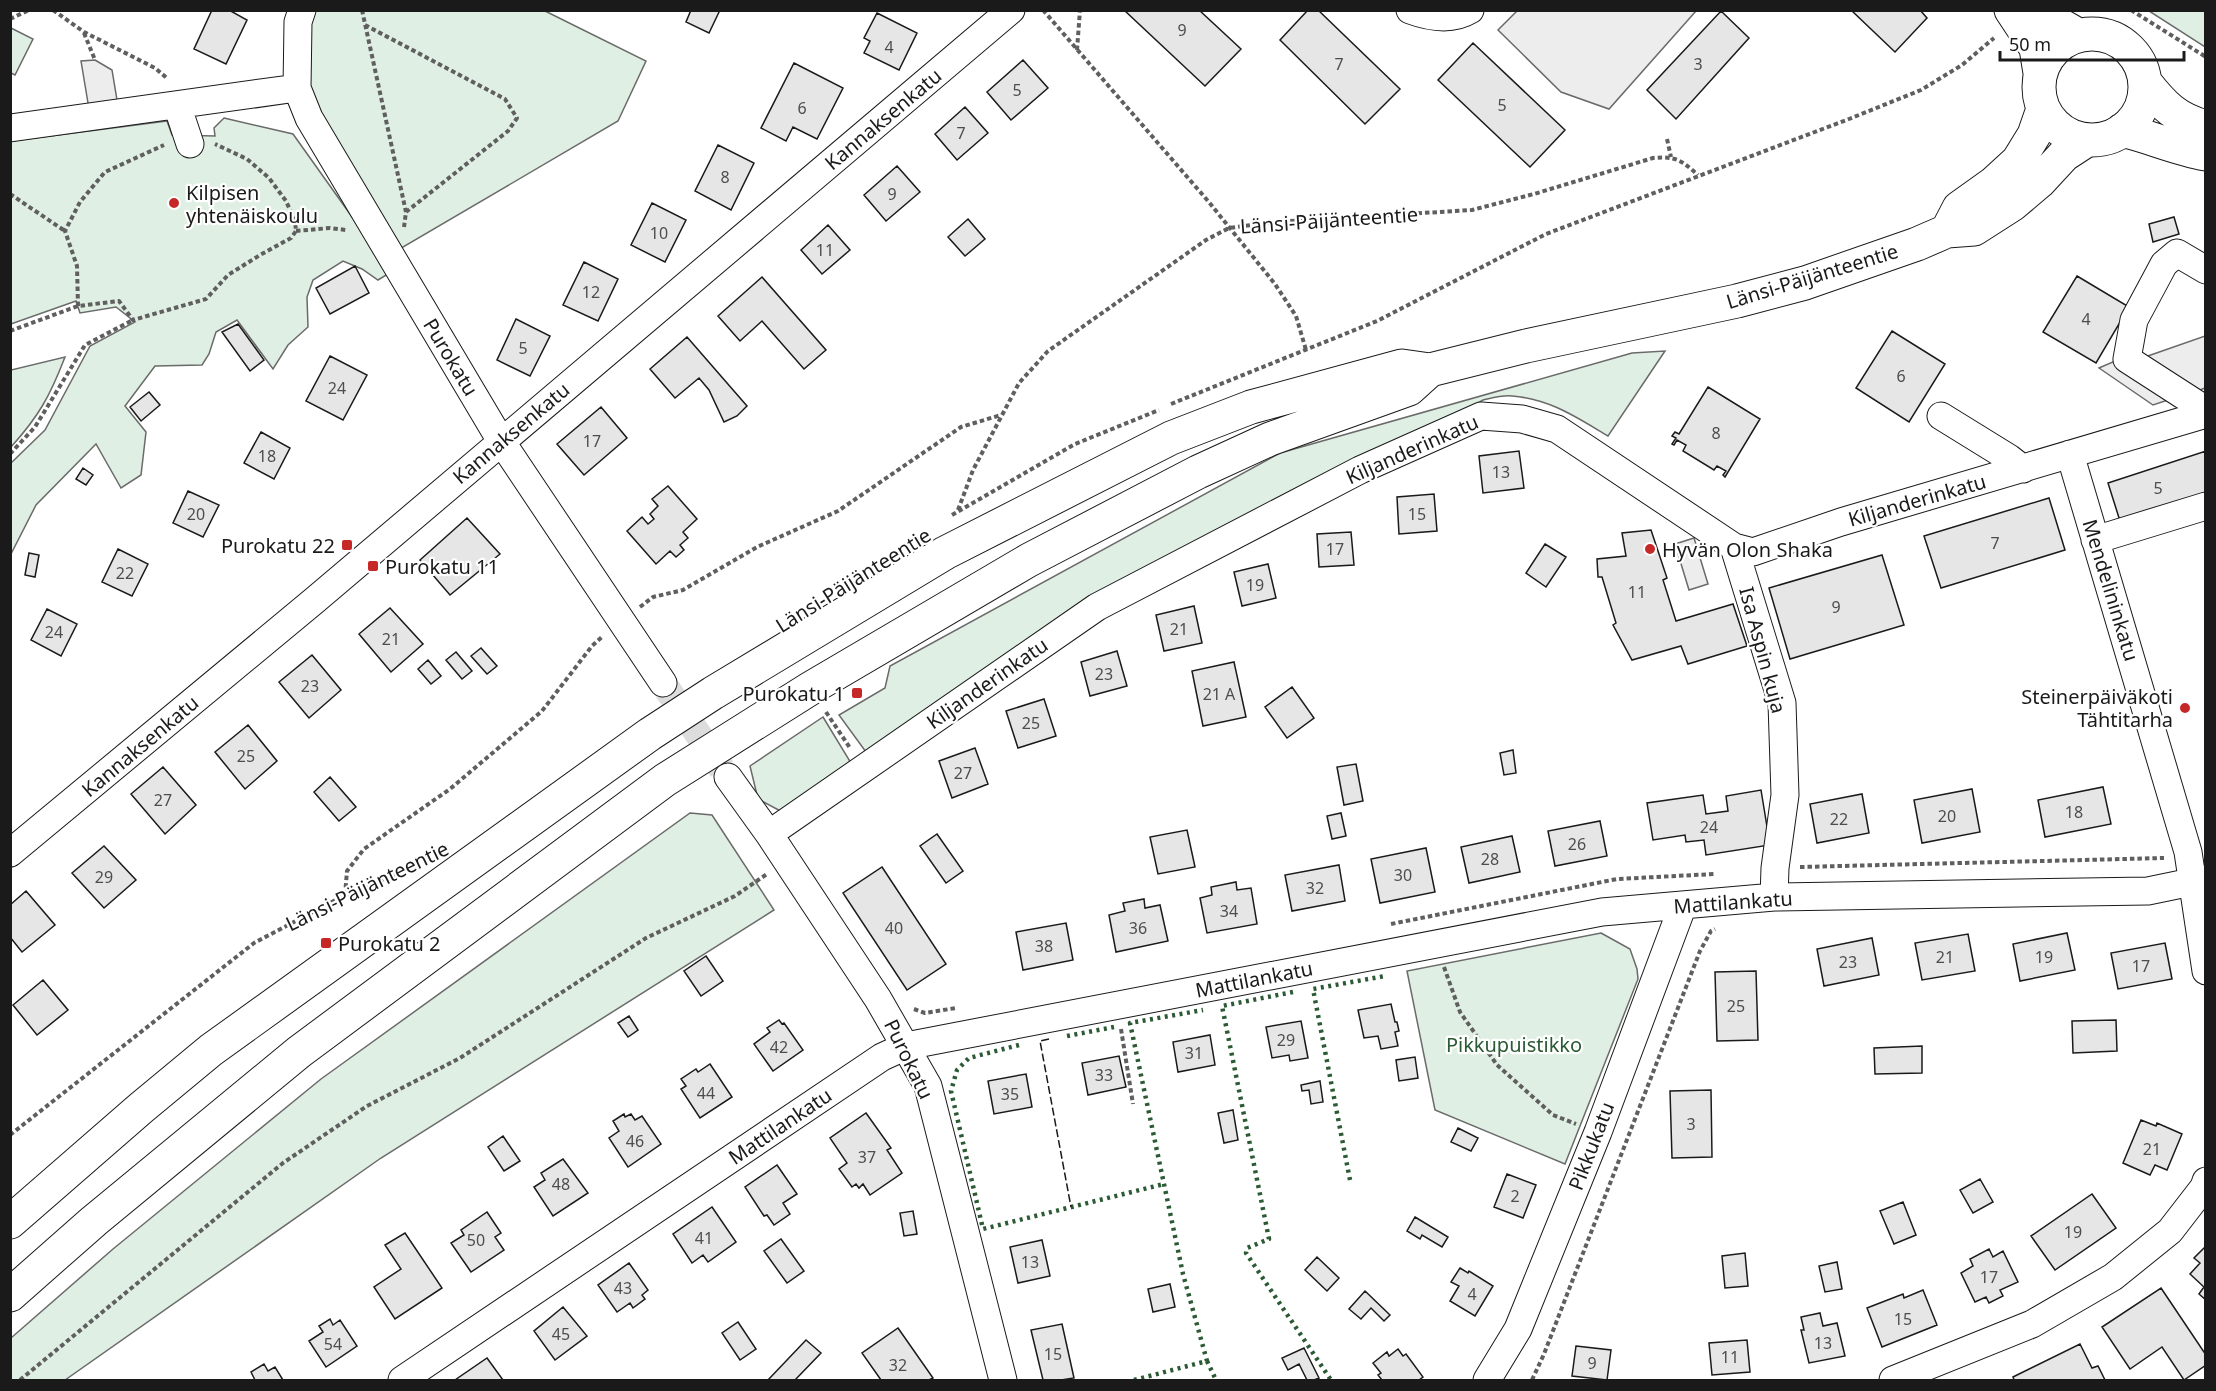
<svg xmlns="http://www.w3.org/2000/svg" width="2216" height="1391" viewBox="0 0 2216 1391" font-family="'Noto Sans',sans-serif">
  <rect width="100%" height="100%" fill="#fff"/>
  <path fill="#e0efe3" stroke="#6a6a6a" stroke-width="1.5" d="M543,10l103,51 -28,60 -220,129 -76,-129 -15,-37 2,-66 4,-7z
    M2149,11h56v36z
    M11,28l22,11 -18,36 -4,-2z
    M224,118l69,16 84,118 11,22 -10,6 -16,-11 -19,-8 -30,19 -6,17 1,30 -20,18 -15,24 -36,-49 -21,12 -7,22 -7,11 -47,1 -30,40 21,26 -5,43 -20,13 -25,-44 -60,61 -25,49v-91l34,-33 45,-84 45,-24 -19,-15 -36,6 -4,-12 -65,23v-183l156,-20 5,14 43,1 -1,-8z
    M1665,351l-57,85c-32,-19 -58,-37 -96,-40 -10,-1 -20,2 -29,4l-617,352 -27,-37 46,-27 5,-22 390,-213 352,-100z
    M65,357c-15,39 -26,59 -54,90v-77z
    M823,717l28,46 -65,51 -28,-15 -8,-33z
    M690,813l22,2 62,95 -393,248 -316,222h-54v-42l102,-89 208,-170z
    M1601,933l29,16 7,20 1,10 -73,185 -130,-54 -28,-139z"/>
  <path fill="#ededed" stroke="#6a6a6a" stroke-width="1.5" d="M1517,11v-1l179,1 -87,98 -48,-17 -63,-62z
    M95,60l17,10 6,36 -29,3 -8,-48z
    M2205,336v52l-5,2 -55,-33z
    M2115,361l59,37 -21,7 -54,-37z
    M1694,538l14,46 -19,6 -14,-46z"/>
  <path fill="#e6e6e6" stroke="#1a1a1a" stroke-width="1.5" d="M212,10h17l18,10 -21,44 -32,-15z
    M691,10h29l-11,23 -23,-11z
    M1124,10h75l42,39 -36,37z
    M1308,10h10l82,79 -35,35 -85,-84z
    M1851,10h69l7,8 -32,34z
    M1721,11l28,27 -73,81 -29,-29z
    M877,13l40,20 -18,37 -35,-17 6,-12 -6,-3z
    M1473,43l92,87 -35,37 -92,-87z
    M1023,60l25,28 -37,32 -24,-28z
    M794,63l49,25 -26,51 -24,-12 -7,14 -25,-13z
    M965,107l23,26 -31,27 -22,-26z
    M718,145l36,18 -23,47 -36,-19z
    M897,166l23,26 -34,29 -22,-26z
    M652,203l34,17 -21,42 -34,-17z
    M2174,217l5,17 -26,8 -4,-18z
    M968,219l17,20 -20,17 -17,-19z
    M828,225l22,25 -28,24 -21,-24z
    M584,262l34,17 -20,42 -35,-16z
    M355,266l14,27 -39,21 -14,-26z
    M2077,276l52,31 -33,56 -53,-31z
    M762,277l64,73 -22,19 -42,-48 -22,20 -22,-25z
    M516,319l34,17 -20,40 -33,-16z
    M238,324l26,36 -14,11 -28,-39z
    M1892,331l53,33 -36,58 -53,-34z
    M687,337l60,69 -10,10 -13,6 -15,-32 -10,-12 -24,20 -25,-29z
    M330,356l37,19 -24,45 -37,-19z
    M1708,387l52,32 -35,58 -2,-2 3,-4 -9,-5 -3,4 -31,-19 3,-6 -9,-5 -3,5 -2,-1 4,-6 -4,-2 3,-4 4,2z
    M149,392l11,13 -19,16 -11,-14z
    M601,407l26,31 -43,37 -27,-31z
    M261,432l29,16 -16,31 -30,-16z
    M1519,451l5,37 -41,5 -4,-37z
    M2206,451v43l-86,27 -12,-38z
    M83,468l10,7 -7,10 -10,-6z
    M668,486l29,33 -14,13 5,6 -8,7 4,5 -8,7 -6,-6 -14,13 -29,-33 15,-14 6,7 6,-5 -4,-5 8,-8 -6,-7z
    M188,491l31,14 -16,32 -30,-14z
    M1434,494l3,37 -38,3 -2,-37z
    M2049,498l16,52 -124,38 -17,-52z
    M467,518l33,36 -50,41 -30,-35z
    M1651,530l16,48 -4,2 13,41 57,-17 14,42 -59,18 -7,-18 -49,14 -19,-35 3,-2 -14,-46h-4l-1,-18 29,-3 -4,-23z
    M1351,532l3,33 -35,2 -2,-33z
    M1545,544l21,13 -20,30 -20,-14z
    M118,549l30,15 -16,32 -30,-14z
    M29,553l10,2 -4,22 -10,-2z
    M1882,555l22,70 -114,34 -21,-71z
    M1268,564l8,34 -34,8 -8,-34z
    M1194,606l8,37 -38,8 -8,-36z
    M390,608l33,36 -32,28 -32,-38z
    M47,609l30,15 -16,32 -30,-16z
    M481,648l16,18 -10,8 -16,-18z
    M1117,651l10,35 -37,10 -9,-34z
    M456,652l16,19 -10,8 -16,-19z
    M312,655l29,35 -32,28 -30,-36z
    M428,660l13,16 -10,8 -13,-15z
    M1234,662l12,55 -43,9 -11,-55z
    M1292,687l22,31 -27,20 -22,-31z
    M1044,699l12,37 -38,12 -12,-37z
    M248,725l29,36 -32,28 -30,-37z
    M975,748l13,36 -36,14 -13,-37z
    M1513,750l3,23 -12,2 -4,-22z
    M1356,764l7,37 -19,4 -7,-38z
    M163,767l33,38 -31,29 -34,-40z
    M330,777l26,30 -17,14 -25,-29z
    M2103,787l8,37 -66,13 -7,-37z
    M1972,789l8,43 -58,11 -8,-43z
    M1761,790l9,55 -64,10 -2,-15 -18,2 -1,-7 -32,5 -6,-37 56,-8 3,19 22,-3 -2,-15z
    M1862,794l7,39 -52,10 -7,-39z
    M1341,813l5,23 -14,3 -5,-23z
    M1600,821l7,35 -52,10 -7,-35z
    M1187,830l8,37 -37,7 -8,-37z
    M937,834l26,37 -17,12 -26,-37z
    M1512,836l8,36 -51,11 -8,-36z
    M104,846l32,34 -32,28 -32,-35z
    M1426,848l9,44 -55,11 -9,-44z
    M1339,865l6,36 -53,10 -7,-36z
    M882,867l64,97 -39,26 -64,-97z
    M1236,882l1,8 14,-2 6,36 -50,9 -7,-35 12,-3 -1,-8z
    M26,891l29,34 -33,27 -12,-15v-32z
    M1144,899l1,9 15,-3 8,36 -52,11 -7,-37 16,-4 -2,-8z
    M1066,923l7,37 -50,10 -7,-38z
    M2067,933l8,37 -55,11 -7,-37z
    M1968,934l7,37 -53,9 -7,-37z
    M1872,938l7,37 -55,11 -7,-37z
    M2165,943l7,36 -54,10 -7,-36z
    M706,956l17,25 -22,15 -17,-25z
    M1756,971l2,69 -41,1 -2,-69z
    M43,980l25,30 -31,25 -24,-30z
    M1391,1004l4,18h2l2,9 -4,1 3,14 -17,3 -3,-13 -14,2 -6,-28z
    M629,1016l9,14 -10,7 -10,-14z
    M779,1020l3,4 2,-1 19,27 -30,21 -19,-27 16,-12 -3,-4z
    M2116,1020l1,31 -44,2 -1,-32z
    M1301,1021l7,37 -18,3 -1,-6 -17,3 -6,-31z
    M1210,1035l5,30 -37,7 -5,-30z
    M1922,1046v27l-47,1 -1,-26z
    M1119,1056l7,31 -38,8 -6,-32z
    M1415,1057l3,21 -19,3 -3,-21z
    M710,1064l22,33 -32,21 -19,-29 5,-3 -5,-7 15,-10 2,3z
    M1026,1074l6,33 -38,7 -6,-33z
    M1320,1081l3,21 -12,2 -2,-14 -7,1 -1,-6z
    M1711,1090l1,67 -40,1 -2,-67z
    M1233,1110l5,30 -14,3 -6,-30z
    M866,1113l25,35 -4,2 15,23 -32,22 -7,-11 -4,4 -3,-4 -4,3 -13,-18 8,-6 -17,-25z
    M624,1114l1,3 6,-3 4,6 7,-4 19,28 -33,23 -19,-29 10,-7 -6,-10z
    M2141,1120l15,6 1,-3 25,11 -15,36 -12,-5 -5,10 -27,-12z
    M1458,1128l20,10 -7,13 -20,-9z
    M503,1136l17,25 -16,10 -16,-24z
    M563,1159l25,34 -35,23 -19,-29 11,-7 -4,-7z
    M777,1165l20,29 -14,9 7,11 -16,11 -7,-10 -3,1 -19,-29z
    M1507,1174l29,11 -13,33 -29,-11z
    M1980,1179l13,23 -20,11 -13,-23z
    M2092,1194l24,34 -61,42 -24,-34z
    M1903,1202l13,33 -22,9 -14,-33z
    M712,1207l24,35 -28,20 -5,-7 -11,8 -19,-29z
    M913,1211l4,23 -13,2 -4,-23z
    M487,1212l14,21 -6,4 9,13 -33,22 -20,-29 13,-8 -3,-5z
    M1415,1217l33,20 -6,10 -20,-12 -2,4 -13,-8z
    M405,1233l37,55 -47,31 -21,-32 27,-18 -16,-24z
    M781,1239l23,32 -17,12 -23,-32z
    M1042,1240l8,36 -32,7 -8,-36z
    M2206,1246v54l-7,-6 5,-7 -14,-13 10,-11 -6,-5z
    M1989,1249l4,8 10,-6 15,31 -18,8 3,6 -14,7 -3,-6 -11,5 -14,-29 12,-7 -3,-7z
    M1745,1253l3,33 -23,2 -3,-32z
    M1317,1257l22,21 -12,13 -22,-21z
    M1837,1262l5,27 -17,3 -6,-26z
    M629,1263l19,27 -6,5 3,4 -12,9 -3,-5 -13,9 -19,-27z
    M1460,1268l8,5 1,-2 24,15 -18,30 -25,-15 9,-15 -8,-4z
    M1170,1284l5,23 -22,5 -5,-23z
    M2161,1288l45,67v10l-22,15 -22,-33 -32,22 -28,-42z
    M1923,1290l14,35 -55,22 -15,-39 36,-14 1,4z
    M1365,1291l25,24 -6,6 -13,-13 -10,11 -12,-10z
    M563,1307l24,29 -32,24 -21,-29z
    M1820,1313l3,13 14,-3 8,33 -36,7 -8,-33h3l-3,-13z
    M330,1319l3,6 7,-5 17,26 -31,21 -17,-26 14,-9 -4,-6z
    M738,1322l18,27 -16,11 -18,-27z
    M1062,1324l12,54 -13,2h-18l-12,-50z
    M898,1328l35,50 -4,2h-48l-19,-27z
    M806,1340l15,13 -26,27h-27z
    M1747,1340l3,32 -38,3 -3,-32z
    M2080,1344l12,24 6,-2 7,14h-91l-1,-3z
    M1576,1346l35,4 -4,30 -35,-4z
    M1304,1348l15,30 -5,2h-7l-8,-16 -11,6 -6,-12z
    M1398,1349l5,7 3,-2 17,23 -4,3h-37l-4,-5 3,-2 -8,-10 14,-11 2,4z
    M487,1358l16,22h-48z
    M264,1364l4,7 7,-4 8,13h-28l-4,-8z"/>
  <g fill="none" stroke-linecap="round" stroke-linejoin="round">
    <path stroke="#ddd" stroke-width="27" stroke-dasharray="27 14" stroke-linecap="butt" d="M663,683l59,86"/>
    <defs>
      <path id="minor" d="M302,10l-4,12 -1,66 12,30 192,323 162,242
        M1410,10c19,7 42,11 60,0
        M177,105l13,39
        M10,128l287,-40
        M2206,270l-29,-17 -13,11 -30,56 -7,39 79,51
        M1941,416l68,42 14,11
        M2070,454l118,398 18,119
        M2095,540l111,-34
        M1734,547l48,156 3,92 -10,73 -1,29
        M728,777l41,57 109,165 50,87 75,294
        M769,834l328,-227 263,-137 121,-54 41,3 35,10 177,118 19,5 88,-30 365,-108
        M10,853l305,-253 696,-590
        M402,1380l480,-323 24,-11 696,-134 172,-15 374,-6 58,-12
        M1487,1380l31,-51 80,-197 85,-227
        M1893,1380l139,-56 81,-47 57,-46 34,-44 2,-6"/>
      <path id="major" d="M2011,10l25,38 4,25
        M2045,10l12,13 21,12
        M2039 87a53 53 0 1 1 106 0a53 53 0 1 1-106 0Z
        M2145,82c18,23 31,37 61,45
        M2122,130c29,7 55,19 84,24
        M1947,231l12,-23 35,-25 24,-22 16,-26 9,-26
        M10,1222l131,-114 70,-58 439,-316 63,-41 232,-140 226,-115 80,-31 151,-41 28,4 96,-24 211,-45 68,-18 112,-39 30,-13 27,-2 39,-25 26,-22 25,-27 23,-15
        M10,1295l84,-74 205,-169 366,-272 146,-92 218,-128 169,-88 72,-33 139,-50 21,-19"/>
    </defs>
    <use href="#minor" stroke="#1a1a1a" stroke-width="29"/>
    <use href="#major" stroke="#1a1a1a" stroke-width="35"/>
    <path stroke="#5f5f5f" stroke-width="4" stroke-dasharray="4.5 3" stroke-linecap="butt" d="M53,10l31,22 71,36 13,11
      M362,10l44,202 -2,15
      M1043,10l165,191 67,83 21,32 10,34
      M2131,10l75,47
      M10,19l19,-9
      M365,25l140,74 12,19 -9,13 -102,81
      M84,33l11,27
      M1077,50l3,-40
      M1667,139l4,18
      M10,194l55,37
      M296,231l34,-3 16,2
      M78,306l-1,-40 -12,-35 15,-29 25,-30 59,-27
      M10,331l68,-25 41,-5 14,19 73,-21 22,-24 32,-20 31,-17 5,-7 -1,-10 -9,-20 -17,-23 -22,-19 -32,-15
      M1171,404l206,-83 169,-87 303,-115 72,-29 41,-25 32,-27
      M10,454l25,-27 50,-82 48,-25
      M958,510l15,-40 46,-87 29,-32 158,-111 23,-12 46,-6 197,-12 62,-16 119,-36c23,-2 28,2 45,17
      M952,515l123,-71 84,-34
      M640,607l13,-10 30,-7 74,-43 81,-36 123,-84 40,-12
      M826,712l24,36
      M1800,867l364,-9
      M345,895l2,-24 17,-22 86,-60 92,-78 50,-65 11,-10
      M1391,924l226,-45 98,-5
      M1444,967l16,45 37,53 56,50 23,9
      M914,1009l11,4 31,-5
      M1121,1029l12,75
      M10,1135l244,-192 91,-48 67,-27
      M20,1380l263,-217 84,-57 93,-48 186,-120 89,-42 32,-22
      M1532,1380l12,-26 156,-403 11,-20 4,-2"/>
    <use href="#minor" stroke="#fff" stroke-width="27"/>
    <use href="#major" stroke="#fff" stroke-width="33"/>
    <path stroke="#2b5a34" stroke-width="4.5" stroke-dasharray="3 4.5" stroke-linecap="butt" d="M1293,992l-71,14 47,233 -22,9 -1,5 85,127
      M1067,1036l47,-9
      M1019,1045l-50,13 -12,12 -6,21 32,138 181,-45
      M1350,1180l-37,-191 72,-13
      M1207,1361l9,19
      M1134,1380l73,-19 -24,-87 -53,-251 73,-13"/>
    <path stroke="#1a1a1a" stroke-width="1.5" stroke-dasharray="8 3" stroke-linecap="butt" d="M1049,1039l-9,2 31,166"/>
  </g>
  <g fill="#c62828" stroke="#fff" stroke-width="2">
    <circle cx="174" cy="203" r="6"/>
    <rect x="341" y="539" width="12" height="12" rx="3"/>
    <circle cx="1650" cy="549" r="6"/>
    <rect x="367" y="560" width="12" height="12" rx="3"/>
    <rect x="851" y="687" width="12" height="12" rx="3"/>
    <circle cx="2185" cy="708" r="6"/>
    <rect x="320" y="937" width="12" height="12" rx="3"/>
  </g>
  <g text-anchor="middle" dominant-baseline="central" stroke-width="4.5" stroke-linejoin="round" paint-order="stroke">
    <g font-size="16" fill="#4d4d4d">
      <text x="1182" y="30">9</text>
      <text x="889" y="47">4</text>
      <text x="1339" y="64">7</text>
      <text x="1698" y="64">3</text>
      <text x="1017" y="90">5</text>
      <text x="1502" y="105">5</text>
      <text x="802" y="108">6</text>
      <text x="961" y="133">7</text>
      <text x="725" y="177">8</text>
      <text x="892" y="194">9</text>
      <text x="659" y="233">10</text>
      <text x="825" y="250">11</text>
      <text x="591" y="292">12</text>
      <text x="2086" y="319">4</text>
      <text x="523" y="348">5</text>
      <text x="1901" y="376">6</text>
      <text x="337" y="388">24</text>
      <text x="1716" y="433">8</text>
      <text x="592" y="441">17</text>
      <text x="267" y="456">18</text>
      <text x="1501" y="472">13</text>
      <text x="2158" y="488">5</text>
      <text x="196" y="514">20</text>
      <text x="1417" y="514">15</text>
      <text x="1995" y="543">7</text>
      <text x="1335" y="549">17</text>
      <text x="125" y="573">22</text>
      <text x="1255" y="585">19</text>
      <text x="1637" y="592">11</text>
      <text x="1836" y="607">9</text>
      <text x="1179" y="629">21</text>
      <text x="54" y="632">24</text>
      <text x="391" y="639">21</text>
      <text x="1104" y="674">23</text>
      <text x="310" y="686">23</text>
      <text x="1219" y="694">21 A</text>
      <text x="1031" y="723">25</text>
      <text x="246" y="756">25</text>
      <text x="963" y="773">27</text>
      <text x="163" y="800">27</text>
      <text x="2074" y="812">18</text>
      <text x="1947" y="816">20</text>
      <text x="1839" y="819">22</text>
      <text x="1709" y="827">24</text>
      <text x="1577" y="844">26</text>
      <text x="1490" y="859">28</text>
      <text x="1403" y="875">30</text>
      <text x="104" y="877">29</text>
      <text x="1315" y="888">32</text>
      <text x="1229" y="911">34</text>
      <text x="894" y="928">40</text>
      <text x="1138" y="928">36</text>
      <text x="1044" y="946">38</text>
      <text x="1945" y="957">21</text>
      <text x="2044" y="957">19</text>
      <text x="1848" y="962">23</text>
      <text x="2141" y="966">17</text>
      <text x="1736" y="1006">25</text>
      <text x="1286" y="1040">29</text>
      <text x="779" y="1047">42</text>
      <text x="1194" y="1053">31</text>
      <text x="1104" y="1075">33</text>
      <text x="706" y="1093">44</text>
      <text x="1010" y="1094">35</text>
      <text x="1691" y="1124">3</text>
      <text x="635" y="1141">46</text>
      <text x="2152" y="1149">21</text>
      <text x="867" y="1157">37</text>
      <text x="561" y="1184">48</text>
      <text x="1515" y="1196">2</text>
      <text x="2073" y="1232">19</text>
      <text x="704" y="1238">41</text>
      <text x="476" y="1240">50</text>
      <text x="1030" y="1262">13</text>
      <text x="1989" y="1277">17</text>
      <text x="623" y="1288">43</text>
      <text x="1472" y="1294">4</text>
      <text x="1903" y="1319">15</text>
      <text x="561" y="1334">45</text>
      <text x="1823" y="1343">13</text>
      <text x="333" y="1344">54</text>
      <text x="1053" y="1354">15</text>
      <text x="1730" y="1357">11</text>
      <text x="1592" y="1363">9</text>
      <text x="898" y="1365">32</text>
    </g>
    <g font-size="20" fill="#1a1a1a" stroke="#fff">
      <text transform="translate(883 119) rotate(-40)">Kannaksenkatu</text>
      <text transform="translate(1329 220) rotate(-4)">Länsi-Päijänteentie</text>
      <text transform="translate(1812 276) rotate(-17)">Länsi-Päijänteentie</text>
      <text transform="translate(451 357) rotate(59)">Purokatu</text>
      <text transform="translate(511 433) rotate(-40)">Kannaksenkatu</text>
      <text transform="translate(1412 449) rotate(-24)">Kiljanderinkatu</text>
      <text transform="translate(1917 500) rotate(-16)">Kiljanderinkatu</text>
      <text transform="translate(853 580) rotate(-32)">Länsi-Päijänteentie</text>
      <text transform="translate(2111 590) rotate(73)">Mendelininkatu</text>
      <text transform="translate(1763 650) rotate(75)">Isa Aspin kuja</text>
      <text transform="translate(987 683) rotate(-35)">Kiljanderinkatu</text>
      <text transform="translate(140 746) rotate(-40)">Kannaksenkatu</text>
      <text transform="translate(367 886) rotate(-26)">Länsi-Päijänteentie</text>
      <text transform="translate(1733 902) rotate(-4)">Mattilankatu</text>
      <text transform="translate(1254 979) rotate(-11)">Mattilankatu</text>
      <text transform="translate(909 1059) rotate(64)">Purokatu</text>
      <text transform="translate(780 1126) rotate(-34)">Mattilankatu</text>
      <text transform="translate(1591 1146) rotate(-69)">Pikkukatu</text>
    </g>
    <g font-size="20" fill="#1a1a1a" stroke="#fff" text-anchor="start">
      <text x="186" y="192">Kilpisen<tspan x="186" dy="23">yhtenäiskoulu</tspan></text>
      <text x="335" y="545" text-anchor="end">Purokatu 22</text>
      <text x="1662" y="549">Hyvän Olon Shaka</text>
      <text x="385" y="566">Purokatu 11</text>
      <text x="845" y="693" text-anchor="end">Purokatu 1</text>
      <text x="2173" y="696" text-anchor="end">Steinerpäiväkoti<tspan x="2173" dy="23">Tähtitarha</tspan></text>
      <text x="338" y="943">Purokatu 2</text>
    </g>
    <g font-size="20" fill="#2b5a34" stroke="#fff">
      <text x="1514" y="1044">Pikkupuistikko</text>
    </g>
  </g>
  <rect width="2216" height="1391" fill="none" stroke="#1a1a1a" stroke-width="24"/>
  <path d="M2000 51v9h184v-9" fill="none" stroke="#1a1a1a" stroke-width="3"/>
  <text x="2009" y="51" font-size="18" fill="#1a1a1a" stroke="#ffffff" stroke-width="4.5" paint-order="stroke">50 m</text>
</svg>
